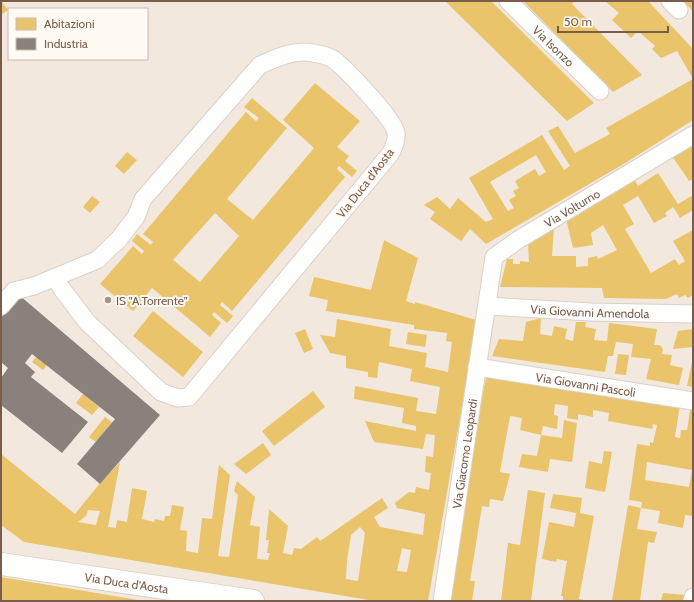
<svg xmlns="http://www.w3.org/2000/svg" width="694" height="602" viewBox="0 0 694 602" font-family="Cabin,sans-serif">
  <rect width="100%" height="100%" fill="#f9f5f0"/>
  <path fill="#f2e8de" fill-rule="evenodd" d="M1,1h692v600h-692zM9,9h138v50h-138z"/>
  <path fill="#e9c46a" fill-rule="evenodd" d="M1,1l7,9 -7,5z
    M445,1h46l103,102 -27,18z
    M525,1h50l-3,3 70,71 -29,17 -89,-90z
    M605,1h43l45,48v30l-16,-28 -16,7 -9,-9 3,-3 -17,-15 -7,7 -19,-18 7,-7z
    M683,1h10v10z
    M693,79v41l-66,42 -141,82 -16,-15 -9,12 -31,-22 5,-7 -11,-7 13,-8 13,12 8,-11 28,24 7,-3 -24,-41 73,-43 22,35 6,-4 -22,-35 10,-5 17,27 35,-19 -4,-6zM536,155l10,17 -7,4 -4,-7 -20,12 4,7 -6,3 3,5 -7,4 5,8 -6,3 -18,-29z
    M315,83l45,38 -23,26 12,9 -4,5 12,10 -5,6 -13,-11 -2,3 8,8 -113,134 -10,-9 -2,3 13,11 -6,7 -13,-11 -2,3 9,8 -11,14 -58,-49 -19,23 -33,-27 33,-38 9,8 2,-3 -12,-10 5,-7 14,11 2,-3 -10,-8 103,-122 10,9 3,-3 -15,-11 8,-9 35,30 -60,71 26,21 61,-72 -31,-28zM215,213l24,23 -39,46 -27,-22z
    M693,143v36l-4,2 -17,-25z
    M127,152l10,8 -13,14 -9,-8z
    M658,173l20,31 15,-9v15l-13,8 -7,-11 -8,6 2,3 -13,7 -16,-27 -15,9 11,19 -9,5 26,44 24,-14 4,6 6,-4 -12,-20 20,-11v65l-5,3 -3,-3 -6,3 -2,-4 -11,5 -62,-1 -2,-10 -102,-1 7,-28h6v5h7v-3l9,1 -1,-20 26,-15 -2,29h24v11l12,-1v-8l9,-2 1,3 19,-9 -14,-25 -12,8 2,12 -20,3 -7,-29 68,-40 4,7z
    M92,196l8,6 -10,11 -7,-6z
    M384,240l34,18 -12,43 9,3v-2l61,18 -3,24 -45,257h-53l-351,-59 -23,-17v-71l74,60 21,-26 24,-26 -12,65 8,1 1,-8 10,2 5,-34 15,3 -5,28 12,3 1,-3 9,2 1,-5h5l2,-11 12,2 -4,23 7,1 -1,20 12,2 4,-35 10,1 7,-54 11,10 -12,81 11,1 9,-62 -4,-4 3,-10 18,16 -5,28 10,2 -3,32 11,1 2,-7h-3l2,-13h-3l3,-31 19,17 -5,27 9,2 2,-7 7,1 16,-12 3,4 62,-43 6,10 -14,9 6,10 43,8 2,-21 -28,-6 -2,-5 14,-11 6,1 1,-6 13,3 2,-17 -6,-1 1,-16 7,1 2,-22 -9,-1 -3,15 -49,-7 -9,-21 51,10v-5l-14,-3 2,-15 -50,-9 1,-13 63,12 -2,13 20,3 4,-27 -30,-6 2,-12 -33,-7 -2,16 -9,-1v-5l-22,-4v-12l-16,-3 -10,-18 15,2 2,-18 54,10 -2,17 38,7 -2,14 23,5 4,-30 -6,-1 1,-8 -33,-4v-4l-88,-14 2,-11 -19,-4 5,-19 57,13zM88,510l12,1 -4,14 -18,-3 8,-6zM360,527l5,6 -7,48 -12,-2 1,-18 4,-26zM402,548l9,2 -4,22 -10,-1z
    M153,311l50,41 -20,25 -50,-41z
    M541,318l-1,16 12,2 2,-10 13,3 -2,10 8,2 3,-19h10l-1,5 11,2 -2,11 13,1 2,-18 48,6 -3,16h5l2,1 2,4 -1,4 10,1 -2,10 13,3 -4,17 -33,-6 5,-20 -20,-2 2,-13 -17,-2 -3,14h-5l-3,16 -113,-16 7,-17 24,2 3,-19z
    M305,329l8,20 -9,4 -9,-20z
    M693,329v18l-20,2 5,-18z
    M408,332l19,3 -2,12 -19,-3z
    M618,354l11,1 -3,20 -11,-1z
    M36,357l11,8 -4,5 -11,-8z
    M692,362h1v25l-6,-1z
    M487,373l193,32 -5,32 5,1 1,-8h6l4,-25 2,1v110l-8,-1 -2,13 -25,-5 2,-12 -19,-3 1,-6 -13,-2 8,-56 13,2v-4l3,1 4,-18 -4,-1 -1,5 -44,-8 1,-8 -16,-3v7l-15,-3v6l-11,-2 1,-12 -13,-2 -1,11 4,1 -1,13 -14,-3 -2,9 -21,-5 2,-12 -12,-2 -10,56 10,2 -7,27 -13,-2 -1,8 -7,-1 -12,75h5l-3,20h-23l17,-123zM647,462l45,8 -3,17 -44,-7z
    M313,391l12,16 -51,39 -12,-15z
    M83,394l16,13 -7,8 -16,-12z
    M105,417l7,5 -16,20 -7,-5z
    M564,420l13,3 -5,39 -22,-3 -2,13 -29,-5 3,-13 15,2 4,-21 21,3z
    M263,443l8,12 -25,19 -12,-10z
    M604,451l8,1 -7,40 -20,-4 4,-27 13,3z
    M528,490l17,3 -14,108h-30l7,-58 12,2z
    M553,494l29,4 -2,15 14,3 -15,83 10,2h-26v-5h-2l6,-35 -10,-2 -1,3 -14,-3 7,-37 25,5 2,-14 -26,-5z
    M628,505l13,3 -4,21 20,3 -3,11 -6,-1 -8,59h-28z
    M1,577l137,23v1h-137z
    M663,593l22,2 -1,6h-23z"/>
  <path fill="#8a817c" d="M19,295l141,120 -60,69 -23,-20 38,-45 -83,-65 -7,9 10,9 -4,5 57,45 -26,31 -61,-48v-27l7,-10 -7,-6v-44z"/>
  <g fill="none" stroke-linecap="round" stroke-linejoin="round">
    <defs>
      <g id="minor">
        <path id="s1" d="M508,1l92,90"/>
        <path d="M670,1l9,9"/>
        <path d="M1,306l13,-15 20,-5 63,-26 22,-21 17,-22 7,-18 117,-134c16,-7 35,-16 53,-12 6,1 15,3 20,6 13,10 61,60 63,74 1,7 -2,14 -5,20l-202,244 -11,1 -17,-6 -74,-70 -25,-33 -7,-12"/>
        <path id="s2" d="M487,306l104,6 102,2"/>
        <path id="s3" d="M477,367l216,34"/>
        <path id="s4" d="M442,601l52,-344 24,-17 175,-105"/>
        <path d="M692,601l1,-4"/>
      </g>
      <g id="tertiary">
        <path id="s5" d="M1,564l252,37"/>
      </g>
    </defs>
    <use href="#minor" stroke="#d7d1cb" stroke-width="19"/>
    <use href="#tertiary" stroke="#d7d1cb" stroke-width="24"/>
    <use href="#minor" stroke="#fefefd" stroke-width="17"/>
    <use href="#tertiary" stroke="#fefefd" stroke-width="22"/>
  </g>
  <circle fill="#a69286" stroke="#fffaf3" stroke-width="1.5" cx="108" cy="300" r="4"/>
  <g text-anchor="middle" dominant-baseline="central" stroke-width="4" stroke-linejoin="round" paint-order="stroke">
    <g font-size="12" fill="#7a5c4d" stroke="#fffaf3">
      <text stroke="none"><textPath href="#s1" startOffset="64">Via Isonzo</textPath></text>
      <text transform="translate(365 183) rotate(-52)">Via Duca d'Aosta</text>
      <text stroke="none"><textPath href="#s4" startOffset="440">Via Volturno</textPath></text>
      <text stroke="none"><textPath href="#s2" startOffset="103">Via Giovanni Amendola</textPath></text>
      <text stroke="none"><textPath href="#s3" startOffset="110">Via Giovanni Pascoli</textPath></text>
      <text stroke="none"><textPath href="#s4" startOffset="149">Via Giacomo Leopardi</textPath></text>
      <text stroke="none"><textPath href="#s5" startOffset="127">Via Duca d'Aosta</textPath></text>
    </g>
    <g font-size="12" fill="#7a5c4d" stroke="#fffaf3" text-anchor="start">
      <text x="116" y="300">IS "A.Torrente"</text>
    </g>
  </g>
  <rect width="694" height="602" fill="none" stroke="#7a5c4d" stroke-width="4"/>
  <rect x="8" y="8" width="140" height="52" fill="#fffaf3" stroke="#cabbb1"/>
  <rect x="16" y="18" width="20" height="12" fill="#e9c46a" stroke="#cabbb1"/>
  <text x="44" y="28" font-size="12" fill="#7a5c4d">Abitazioni</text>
  <rect x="16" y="38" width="20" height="12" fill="#8a817c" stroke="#cabbb1"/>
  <text x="44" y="48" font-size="12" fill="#7a5c4d">Industria</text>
  <path d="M558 26v6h110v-6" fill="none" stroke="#7a5c4d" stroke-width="2"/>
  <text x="564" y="26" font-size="12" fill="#7a5c4d" stroke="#fffaf3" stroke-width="3" paint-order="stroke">50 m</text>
</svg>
